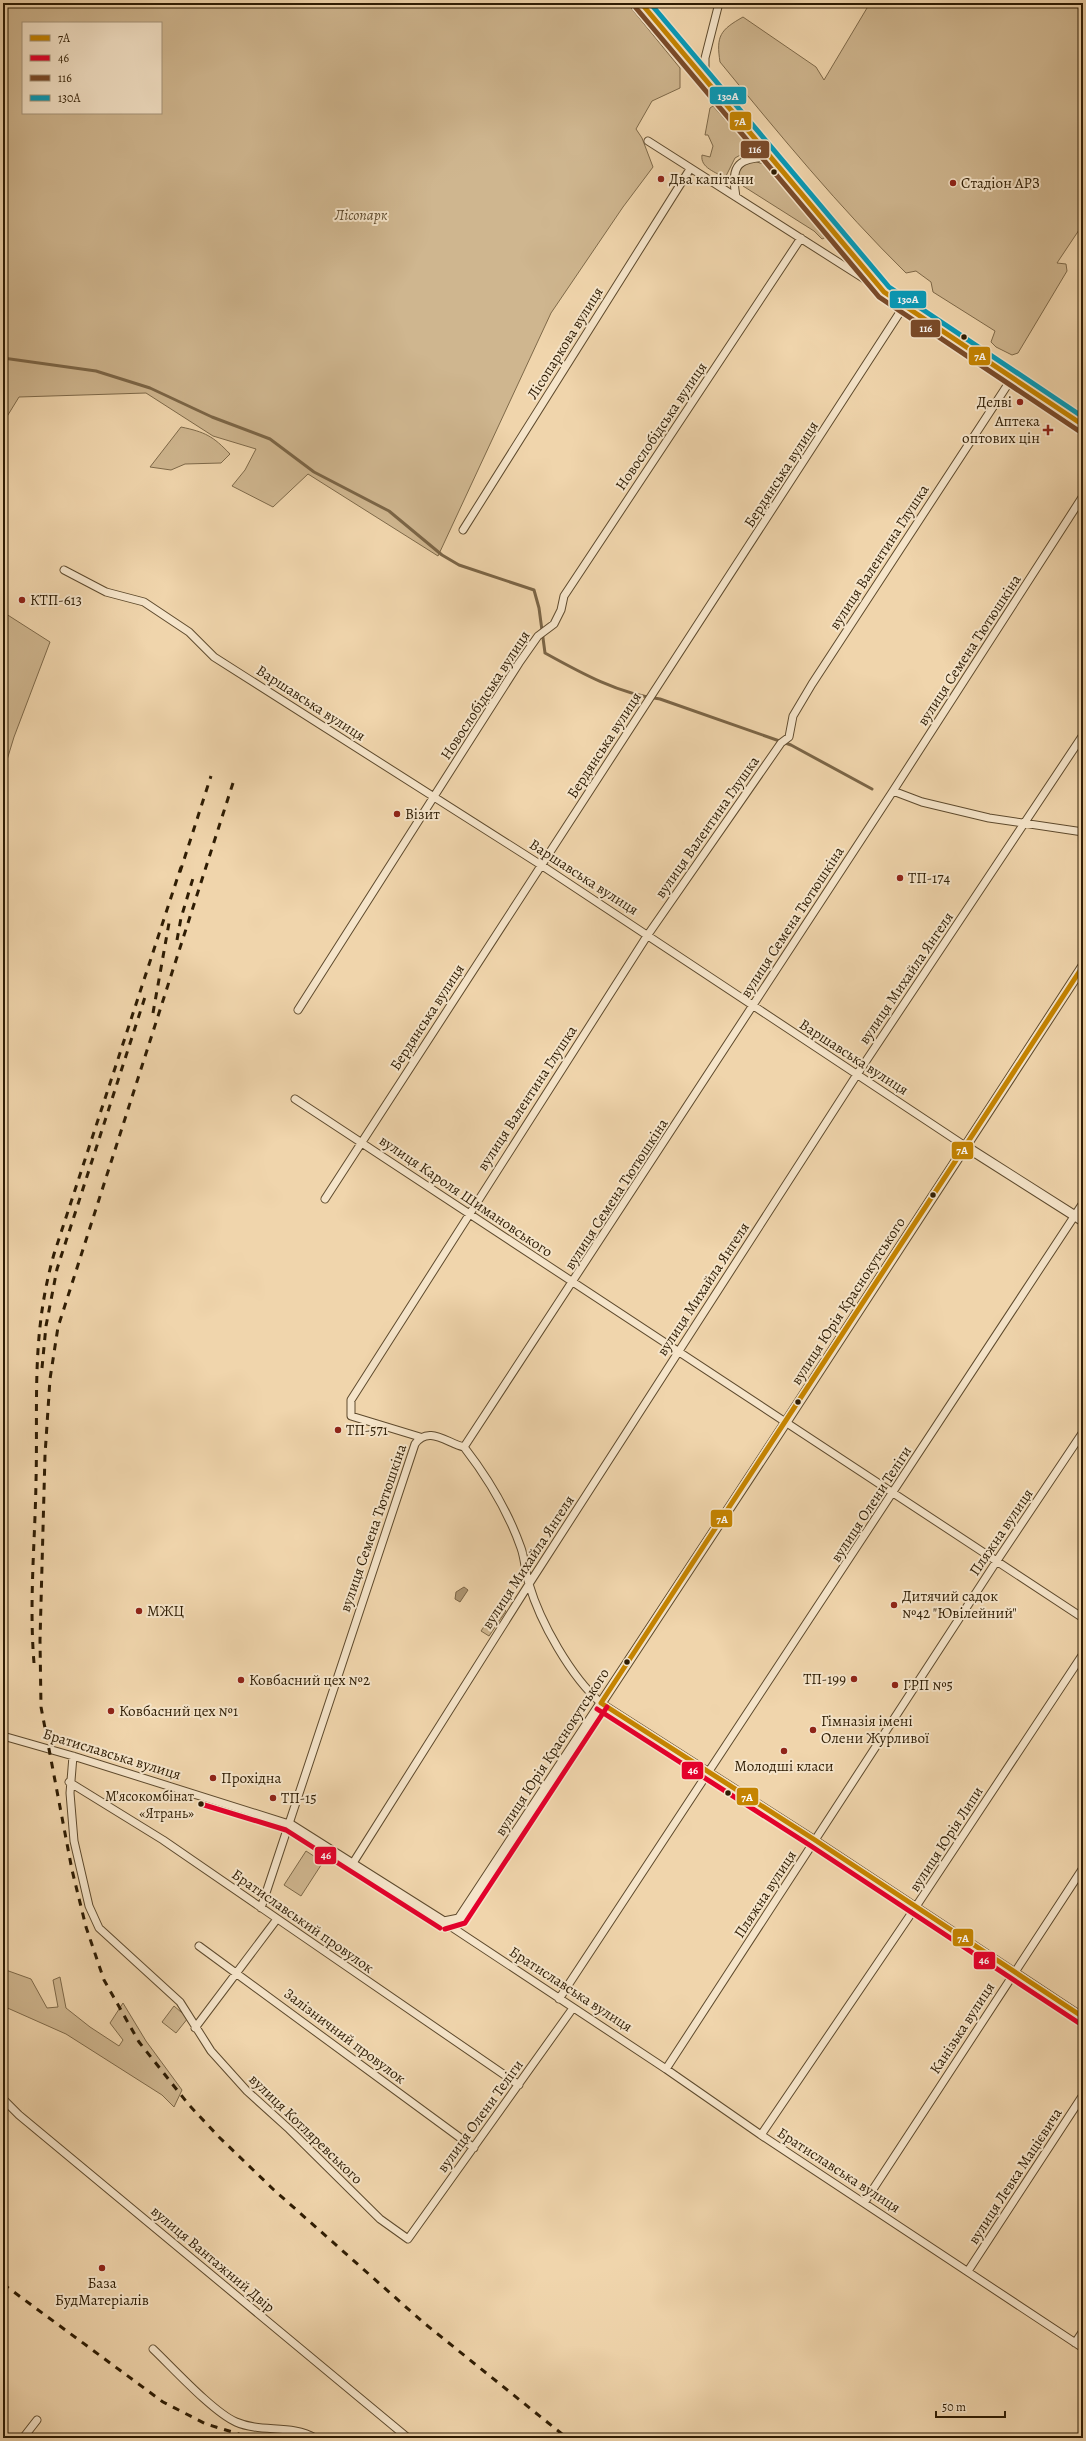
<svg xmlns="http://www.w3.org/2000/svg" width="1086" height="2441" viewBox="0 0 1086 2441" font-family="Alegreya,serif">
  <rect width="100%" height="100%" fill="#f0d5ac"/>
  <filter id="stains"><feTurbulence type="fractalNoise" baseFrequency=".005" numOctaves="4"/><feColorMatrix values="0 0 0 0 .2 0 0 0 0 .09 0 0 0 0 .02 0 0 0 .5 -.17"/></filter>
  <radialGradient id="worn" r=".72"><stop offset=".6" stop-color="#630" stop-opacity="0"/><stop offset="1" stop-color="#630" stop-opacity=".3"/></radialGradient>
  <path fill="#cfb68f" stroke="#7e6949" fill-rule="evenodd" d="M3,3h624l53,65v20l-28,13 -16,28 6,9 11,29 -30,40 -72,106 -113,243 -130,-82 -35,33 -41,-21 13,-16 11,-21 -43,-13 -67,-43 -127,4 -16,26zM23,23h138v90h-138z
    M870,3h213v221l-26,39 9,1 1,7 -49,82 -6,2 -16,-8 -5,-5 4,-11 -62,-39 -2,-10 -15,-11 -10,2c-67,-66 -127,-139 -186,-211 -4,-26 0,-32 23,-45l73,50 8,13z
    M713,106l38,43 -16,9 -10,20c-9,-6 -25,-10 -23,-23l8,2 3,-11 -5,-11h-3l5,-27z
    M754,161l9,3 63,73 -4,2 -8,-8 -71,-45 -4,-4c-3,-12 5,-18 15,-21z
    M181,427c24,5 32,9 49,27l-9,9 -36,1 -14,6 -21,-3z
    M3,612l47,30 -36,95 -11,36z
    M498,1606l8,5 -17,25 -8,-5z
    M306,1851l17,11 -22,34 -17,-11z
    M3,1969l28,10 16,29 11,-1 -5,-27 7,-3 6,31 24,19 29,19 4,-6 -13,-17 13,-20 23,38 36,49 -8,17 -12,-12 -96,-61 -63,-28z
    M174,2006l14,12 -12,15 -14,-11z"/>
  <path fill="#ae9673" stroke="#7b6546" d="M464,1587l4,3 -8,12 -5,-3 1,-7z"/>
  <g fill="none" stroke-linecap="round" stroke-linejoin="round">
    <path stroke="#7b6546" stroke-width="3" d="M3,358l93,13 54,17 62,29 58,22 44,33 75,39 53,44 17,10 75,25 5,18 6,45c36,20 74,41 115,46l131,46 81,44"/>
    <defs>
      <path id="minor" d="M705,77v-19l14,-55
        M648,141l226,144
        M736,197c-6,-34 3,-39 35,-40
        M463,530l227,-361
        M64,570l42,22 38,10 45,30 25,25 327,208 424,281
        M893,791l29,11 67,16 94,14
        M298,1010l221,-347 19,-27 16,-12 7,-14 3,-14 237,-358
        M295,1099l788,519
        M325,1199l579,-893
        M420,1437l-69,-21v-16l296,-464 134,-193 8,-6 4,-21 19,-32 200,-306
        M464,1447l429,-656 190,-295
        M464,1447c24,31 44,64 57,101 4,11 4,24 8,36 11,38 42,93 72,119l214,137 268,177
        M3,1736l70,20 216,68
        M73,1756l-3,37 4,48 15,65 10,22 81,74 31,49 36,40 42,38 91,90 28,20 165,-231
        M69,1782l94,58 356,245
        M353,1863l176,-279 327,-508 227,-341
        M261,1908l154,-464c13,-19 32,-1 49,3
        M444,1922l222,147 95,66 322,213
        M199,1946l275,202
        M559,1999l524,-796
        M195,2028l82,-109
        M666,2069l330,-507 87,-130
        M3,2099l16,16 389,323
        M761,2135l154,-227 168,-254
        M864,2203l219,-335
        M968,2271l115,-176
        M1075,2343l8,-12
        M153,2349c20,19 60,63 83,73 25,11 56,2 79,16
        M23,2438l14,-18"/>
      <path id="tertiary" d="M965,1146l118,75
        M289,1824l155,98 15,-3 327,-497 297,-456"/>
      <path id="primary" d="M641,3l243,289 199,133"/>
    </defs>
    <use href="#minor" stroke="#5e4a2d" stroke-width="9"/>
    <use href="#tertiary" stroke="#5e4a2d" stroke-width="11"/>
    <use href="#primary" stroke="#2e1c03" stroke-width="13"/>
    <use href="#minor" stroke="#f5e4c9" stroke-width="7"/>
    <use href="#tertiary" stroke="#f5e4c9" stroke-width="9"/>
    <use href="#primary" stroke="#f0d5ac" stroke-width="11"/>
    <path stroke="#2e1c03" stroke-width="3" stroke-dasharray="7 7" stroke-linecap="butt" d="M233,783l-175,544 -8,52 -5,76 -5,185 1,67 31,163 14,57 18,53 35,62 50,63 30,32 55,53 150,133 143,115
      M180,872l31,-96
      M177,940l4,-22 13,-43
      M153,1013l16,-90
      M42,1368l4,-42 11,-57 89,-275
      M34,1663c-5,-60 1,-121 2,-181 2,-82 -5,-147 18,-228l127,-387
      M3,2284l160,118 43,22 46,14"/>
    <defs>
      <path id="bus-1" d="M641,3l243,289 199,133
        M601,1703l482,-737
        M601,1703l214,137 268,177"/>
      <path id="bus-2" d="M597,1709l214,137 268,177
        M201,1804l85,26 154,98
        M445,1929l20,-6 142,-216"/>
      <path id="bus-3" d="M636,8l243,289 200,134"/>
      <path id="bus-4" d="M650,3l239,284 194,130"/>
    </defs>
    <use href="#bus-1" stroke="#f5e4c9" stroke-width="8"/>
    <use href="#bus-2" stroke="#f5e4c9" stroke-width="8"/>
    <use href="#bus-3" stroke="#f5e4c9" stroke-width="8"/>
    <use href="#bus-4" stroke="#f5e4c9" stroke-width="8"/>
    <use href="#bus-1" stroke="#c58401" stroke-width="5"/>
    <use href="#bus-2" stroke="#e4002b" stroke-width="5"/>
    <use href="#bus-3" stroke="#7a4b2a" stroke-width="5"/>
    <use href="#bus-4" stroke="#059bba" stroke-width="5"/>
  </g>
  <g fill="#2e1c03" stroke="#f5e4c9" stroke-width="1.5">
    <circle cx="774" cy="172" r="3.5"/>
    <circle cx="964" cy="337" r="3.5"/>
    <circle cx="933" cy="1195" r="3.5"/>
    <circle cx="798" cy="1402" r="3.5"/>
    <circle cx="627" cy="1662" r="3.5"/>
    <circle cx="728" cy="1793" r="3.5"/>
    <circle cx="201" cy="1804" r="3.5"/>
  </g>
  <g fill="#8f2418" stroke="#f5e4c9" stroke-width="1.5">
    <circle cx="661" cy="179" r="4"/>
    <circle cx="953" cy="183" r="4"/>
    <circle cx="1020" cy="402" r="4"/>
    <path d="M1046 424h4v4h4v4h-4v4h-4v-4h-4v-4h4z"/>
    <circle cx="22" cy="600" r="4"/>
    <circle cx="397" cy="814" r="4"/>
    <circle cx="900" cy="878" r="4"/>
    <circle cx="338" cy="1430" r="4"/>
    <circle cx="894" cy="1605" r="4"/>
    <circle cx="139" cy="1611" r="4"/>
    <circle cx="854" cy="1679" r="4"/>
    <circle cx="241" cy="1680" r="4"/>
    <circle cx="895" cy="1685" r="4"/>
    <circle cx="111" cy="1711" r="4"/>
    <circle cx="813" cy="1730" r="4"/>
    <circle cx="784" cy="1751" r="4"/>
    <circle cx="213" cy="1778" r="4"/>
    <circle cx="273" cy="1798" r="4"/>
    <circle cx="102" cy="2268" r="4"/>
  </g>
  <g text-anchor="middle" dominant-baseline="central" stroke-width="4" stroke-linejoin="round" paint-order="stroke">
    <g font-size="14" fill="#2e1c03" stroke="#f5e4c9" text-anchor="end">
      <text x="194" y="1796">М’ясокомбінат<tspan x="194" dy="17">«Ятрань»</tspan></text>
    </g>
    <g font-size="15" fill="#2e1c03" stroke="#f5e4c9" text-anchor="start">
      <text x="669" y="179">Два капітани</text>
      <text x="961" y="183">Стадіон АРЗ</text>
      <text x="1012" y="402" text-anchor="end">Делві</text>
      <text x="1040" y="421" text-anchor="end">Аптека<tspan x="1040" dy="17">оптових цін</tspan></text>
      <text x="30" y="600">КТП-613</text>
      <text x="405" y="814">Візит</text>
      <text x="908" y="878">ТП-174</text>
      <text x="346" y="1430">ТП-571</text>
      <text x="902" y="1596">Дитячий садок<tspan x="902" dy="17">№42 "Ювілейний"</tspan></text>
      <text x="147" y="1611">МЖЦ</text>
      <text x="846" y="1679" text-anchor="end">ТП-199</text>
      <text x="249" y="1680">Ковбасний цех №2</text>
      <text x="903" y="1685">ГРП №5</text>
      <text x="119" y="1711">Ковбасний цех №1</text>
      <text x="821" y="1721">Гімназія імені<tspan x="821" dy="17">Олени Журливої</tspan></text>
      <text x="784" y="1766" text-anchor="middle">Молодші класи</text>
      <text x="221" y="1778">Прохідна</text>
      <text x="281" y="1798">ТП-15</text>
      <text x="102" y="2283" text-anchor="middle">База<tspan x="102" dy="17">БудМатеріалів</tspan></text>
    </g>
    <g font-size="15" font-style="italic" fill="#5e4a2d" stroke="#f5e4c9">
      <text x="361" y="215">Лісопарк</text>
    </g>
    <g font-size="15" fill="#2e1c03" stroke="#f5e4c9">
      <text transform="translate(565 343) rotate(-58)">Лісопаркова вулиця</text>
      <text transform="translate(661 426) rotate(-56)">Новослобідська вулиця</text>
      <text transform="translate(781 474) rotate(-57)">Бердянська вулиця</text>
      <text transform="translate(879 557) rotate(-57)">вулиця Валентина Глушка</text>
      <text transform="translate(969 650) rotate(-57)">вулиця Семена Тютюшкіна</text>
      <text transform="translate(485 695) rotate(-57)">Новослобідська вулиця</text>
      <text transform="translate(311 703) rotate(33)">Варшавська вулиця</text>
      <text transform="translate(604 745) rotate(-57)">Бердянська вулиця</text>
      <text transform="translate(707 827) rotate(-55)">вулиця Валентина Глушка</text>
      <text transform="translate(584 877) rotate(33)">Варшавська вулиця</text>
      <text transform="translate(792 922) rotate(-57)">вулиця Семена Тютюшкіна</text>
      <text transform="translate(906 978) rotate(-56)">вулиця Михайла Янгеля</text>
      <text transform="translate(427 1017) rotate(-57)">Бердянська вулиця</text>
      <text transform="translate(854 1057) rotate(33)">Варшавська вулиця</text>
      <text transform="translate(527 1098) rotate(-57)">вулиця Валентина Глушка</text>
      <text transform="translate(616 1194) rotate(-57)">вулиця Семена Тютюшкіна</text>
      <text transform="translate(466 1196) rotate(34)">вулиця Кароля Шимановського</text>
      <text transform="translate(703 1289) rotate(-57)">вулиця Михайла Янгеля</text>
      <text transform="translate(848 1301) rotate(-57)">вулиця Юрія Краснокутського</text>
      <text transform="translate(871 1504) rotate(-57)">вулиця Олени Теліги</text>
      <text transform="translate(373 1528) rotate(-71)">вулиця Семена Тютюшкіна</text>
      <text transform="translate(1001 1532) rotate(-56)">Пляжна вулиця</text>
      <text transform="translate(528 1562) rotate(-57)">вулиця Михайла Янгеля</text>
      <text transform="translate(552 1752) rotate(-57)">вулиця Юрія Краснокутського</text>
      <text transform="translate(112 1754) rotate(17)">Братиславська вулиця</text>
      <text transform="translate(946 1839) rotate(-57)">вулиця Юрія Липи</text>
      <text transform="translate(765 1894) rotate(-57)">Пляжна вулиця</text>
      <text transform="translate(303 1921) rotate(35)">Братиславський провулок</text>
      <text transform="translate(571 1989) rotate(33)">Братиславська вулиця</text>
      <text transform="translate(962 2028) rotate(-57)">Канізька вулиця</text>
      <text transform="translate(345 2036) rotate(37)">Залізничний провулок</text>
      <text transform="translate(480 2116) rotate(-54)">вулиця Олени Теліги</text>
      <text transform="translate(306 2129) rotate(44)">вулиця Котляревського</text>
      <text transform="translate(839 2170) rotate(33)">Братиславська вулиця</text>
      <text transform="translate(1015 2176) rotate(-57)">вулиця Левка Мацієвича</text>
      <text transform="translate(213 2259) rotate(40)">вулиця Вантажний Двір</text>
    </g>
  </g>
  <g stroke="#f5e4c9" stroke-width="1.5">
    <rect x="709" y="86" width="38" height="19" rx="4" fill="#059bba"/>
    <rect x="729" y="111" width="23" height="20" rx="4" fill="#c58401"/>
    <rect x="740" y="140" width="30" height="19" rx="4" fill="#7a4b2a"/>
    <rect x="889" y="290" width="38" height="19" rx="4" fill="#059bba"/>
    <rect x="910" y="319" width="31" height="19" rx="4" fill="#7a4b2a"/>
    <rect x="968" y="346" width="23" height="20" rx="4" fill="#c58401"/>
    <rect x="951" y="1141" width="23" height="19" rx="4" fill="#c58401"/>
    <rect x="710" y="1509" width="23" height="19" rx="4" fill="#c58401"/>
    <rect x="681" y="1761" width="23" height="19" rx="4" fill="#e4002b"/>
    <rect x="736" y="1787" width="23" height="19" rx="4" fill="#c58401"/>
    <rect x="314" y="1846" width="23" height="19" rx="4" fill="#e4002b"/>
    <rect x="952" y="1928" width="22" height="19" rx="4" fill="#c58401"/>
    <rect x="973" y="1951" width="23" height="19" rx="4" fill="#e4002b"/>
  </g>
  <g font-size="11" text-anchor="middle" font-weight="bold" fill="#fff">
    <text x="728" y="100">130А</text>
    <text x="740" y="125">7А</text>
    <text x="755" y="153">116</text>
    <text x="908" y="303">130А</text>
    <text x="926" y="332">116</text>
    <text x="980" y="360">7А</text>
    <text x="962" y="1154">7А</text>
    <text x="722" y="1523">7А</text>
    <text x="693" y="1774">46</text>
    <text x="747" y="1801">7А</text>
    <text x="326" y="1859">46</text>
    <text x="963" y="1942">7А</text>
    <text x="984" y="1964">46</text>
  </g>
  <rect width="1086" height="2441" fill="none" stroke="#f0d5ac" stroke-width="16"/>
  <rect x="4" y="4" width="1078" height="2433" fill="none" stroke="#2e1c03" stroke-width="2"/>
  <rect x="8" y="8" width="1070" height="2425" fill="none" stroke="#2e1c03"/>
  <rect x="22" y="22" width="140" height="92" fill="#f5e4c9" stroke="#a5947a"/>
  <rect x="30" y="35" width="20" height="6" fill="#c58401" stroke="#a5947a"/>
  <text x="58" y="42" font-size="12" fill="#2e1c03">7А</text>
  <rect x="30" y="55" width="20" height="6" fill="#e4002b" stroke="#a5947a"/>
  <text x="58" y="62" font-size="12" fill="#2e1c03">46</text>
  <rect x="30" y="75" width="20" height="6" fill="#7a4b2a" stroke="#a5947a"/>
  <text x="58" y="82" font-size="12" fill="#2e1c03">116</text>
  <rect x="30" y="95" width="20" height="6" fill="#059bba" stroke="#a5947a"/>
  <text x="58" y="102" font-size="12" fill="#2e1c03">130А</text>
  <path d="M936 2411v6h69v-6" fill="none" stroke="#2e1c03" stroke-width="2"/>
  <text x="942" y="2411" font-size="12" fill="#2e1c03" stroke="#f5e4c9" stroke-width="3" paint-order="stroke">50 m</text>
  <rect width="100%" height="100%" filter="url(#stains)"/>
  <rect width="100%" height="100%" fill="url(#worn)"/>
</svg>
